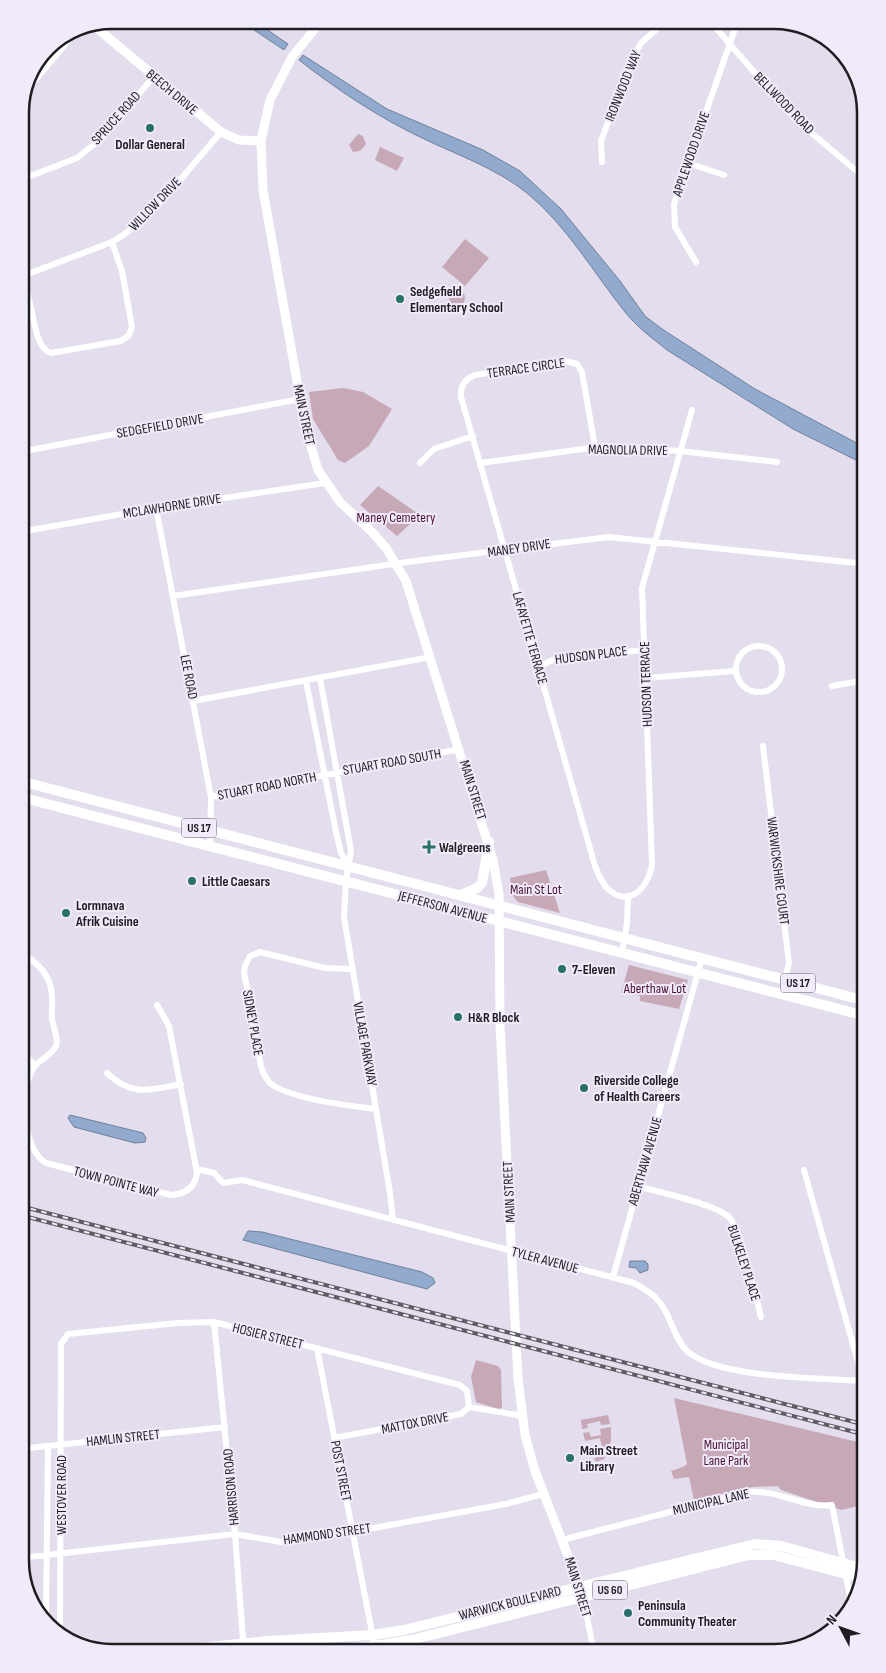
<svg xmlns="http://www.w3.org/2000/svg" width="886" height="1673" viewBox="0 0 886 1673" font-family="'Sofia Sans Condensed',sans-serif">
  <rect width="100%" height="100%" fill="#e3dded"/>
  <path fill="#c7a8b6" d="M358,134l5,2 3,8 -6,7 -7,1 -4,-7z
    M380,147l24,11 -7,13 -22,-11z
    M465,239l24,19 -24,28 -23,-19z
    M449 298a8 8 0 1 1 16 0a8 8 0 1 1-16 0Z
    M343,388l20,4 29,17 -23,37 -24,17 -7,-3 -25,-41 -4,-27z
    M378,486l42,29 -23,21 -37,-31z
    M546,870l14,43 -42,-11 -6,-7 -2,-17z
    M629,965l59,15 -9,29 -39,-8v-5l-12,-4 -7,1z
    M476,1360l22,6 3,4 1,38 -4,1 -22,-7 -5,-25z
    M674,1398l192,46v60l-25,6 -60,-20 -3,-4 -25,1 -59,13 -5,-23 -15,2 -3,-8 12,-4 4,-3z
    M608,1415l2,9 -9,1 -1,-4 -13,3 1,4 -6,1 -1,-9z
    M611,1427v14l-7,18 -8,3 -2,-4 10,-2 -4,-18 -15,3 -2,-8 6,-1 2,5 10,-2 -1,-6z"/>
  <path fill="#91aace" stroke="#6f809a" d="M239,20h14l35,24 -4,6z
    M303,55l84,54 96,41 37,21 41,38 59,72 25,35 17,13 93,60 111,59v17l-73,-36 -126,-79c-15,-12 -30,-23 -42,-38 -32,-40 -58,-86 -98,-119 -33,-26 -70,-38 -107,-56 -42,-20 -84,-48 -121,-77z
    M70,1115l73,18 3,5 -1,4 -10,1 -61,-16 -6,-9z
    M248,1231l14,1 160,40 11,6 2,5 -8,6 -184,-49z
    M630,1261h15l3,3v6l-8,3 -4,-5 -7,-1z"/>
  <g fill="none" stroke-linecap="round" stroke-linejoin="round">
    <path stroke="#fff" stroke-width="6" d="M709,20l86,99 71,60
      M29,87l52,-61
      M602,162l-1,-21 31,-83 10,-16 25,-22
      M688,163l36,12
      M20,180l57,-22 25,-20 52,-62
      M696,262l-21,-35 -1,-23 64,-184
      M20,277l92,-35c38,-21 79,-76 109,-110
      M20,279c15,17 11,69 31,74l70,-12 8,-6 3,-8 -10,-56 -10,-29
      M595,447l-13,-75 -5,-8 -11,-3 -91,14c-10,4 -15,11 -14,22l134,469c3,7 6,15 11,21 22,23 42,1 46,-22l-10,-277 50,-178
      M20,452l280,-53
      M420,463l14,-14 39,-13
      M480,463l125,-17 75,5 97,11
      M156,508l55,289 -1,49
      M20,532l136,-24 169,-25
      M173,596l234,-34 202,-25 257,27
      M736 669a23 23 0 1 1 46 0a23 23 0 1 1-46 0Z
      M538,667l19,-9 88,-8
      M320,678l31,173 -5,30 -2,36 46,276 3,27
      M646,678l89,-7
      M306,681l30,151 5,21 8,13
      M832,686l34,-6
      M193,701l238,-44
      M763,746l26,217 -8,31
      M211,797l249,-48
      M20,951c17,12 31,23 32,45 1,8 -1,15 0,23 1,8 7,19 4,27 -4,9 -16,13 -22,21 -15,22 -12,82 12,96l125,32c14,-1 24,-7 26,-22l-28,-147 -12,-21
      M622,953l5,-30 1,-27
      M352,969l-27,-1 -65,-16 -10,4 -5,10 -1,6 17,95c3,8 6,15 13,19 24,14 75,20 102,23
      M20,1049l15,17
      M107,1073c25,24 43,17 74,11
      M197,1169l17,4 9,10 19,-3 392,103c8,5 16,9 22,15 15,15 16,38 31,53 31,28 136,27 179,30
      M804,1170l59,210
      M637,1186c21,6 78,18 92,31 13,14 26,78 32,100
      M613,1277l89,-319
      M214,1322l21,212 9,119
      M317,1348l59,305
      M469,1407l54,9
      M334,1438l127,-24 8,-7
      M20,1449l205,-22
      M562,1540l185,-48c31,-3 59,17 85,13l20,102
      M20,1558l215,-24 46,8 87,-13 138,-25 37,-10
      M583,1597l11,56
      M46,1620l2,-174
      M60,1636l1,-292 7,-10 110,-11 36,-1 246,63 7,6 2,16
      M266,1641l2,12"/>
    <path stroke="#fff" stroke-width="9" d="M322,20l-30,37 -22,43 -9,41 2,49 42,236 13,44 22,32 32,30 14,16 20,33 87,279 6,34 1,131 18,354 7,56 10,36 47,121
      M92,24l129,108 18,8 22,1"/>
    <path stroke="#fff" stroke-width="10" d="M20,781l846,220
      M20,797l846,219
      M460,895l17,-7 5,-5 7,-41
      M151,1653l117,-12 104,-6 32,-5 351,-86 26,2 83,23
      M275,1653l100,-7 36,-6 338,-85h25l87,23"/>
    <defs>
      <path id="rail" d="M20,1206l846,219
        M20,1215l846,220"/>
    </defs>
    <use href="#rail" stroke="#5e5b63" stroke-width="4"/>
    <use href="#rail" stroke="#f0eafa" stroke-width="2" stroke-dasharray="5.5" stroke-linecap="butt"/>
  </g>
  <g fill="#28716b" stroke="#f0eafa" stroke-width="2">
    <circle cx="150" cy="128" r="5"/>
    <circle cx="400" cy="299" r="5"/>
    <path d="M426.5 839.5h5v5h5v5h-5v5h-5v-5h-5v-5h5z"/>
    <circle cx="192" cy="881" r="5"/>
    <circle cx="66" cy="913" r="5"/>
    <circle cx="562" cy="969" r="5"/>
    <circle cx="458" cy="1017" r="5"/>
    <circle cx="584" cy="1088" r="5"/>
    <circle cx="570" cy="1458" r="5"/>
    <circle cx="628" cy="1613" r="5"/>
  </g>
  <g text-anchor="middle" dominant-baseline="central" stroke-width="4" stroke-linejoin="round" paint-order="stroke">
    <g fill="#f0eafa" stroke="#5e5a63" stroke-width="1">
      <rect x="181.5" y="818.5" width="35" height="19" rx="4"/>
      <rect x="780.5" y="973.5" width="35" height="19" rx="4"/>
      <rect x="592.5" y="1580.5" width="35" height="19" rx="4"/>
    </g>
    <g font-size="12" font-weight="bold" fill="#1f1d22">
      <text x="199" y="828">US 17</text>
      <text x="798" y="983">US 17</text>
      <text x="610" y="1590">US 60</text>
    </g>
    <g font-size="14" fill="#1f1d22" stroke="#f0eafa">
      <text transform="translate(623 86) rotate(-68)">IRONWOOD WAY</text>
      <text transform="translate(172 92) rotate(40)">BEECH DRIVE</text>
      <text transform="translate(784 103) rotate(46)">BELLWOOD ROAD</text>
      <text transform="translate(116 118) rotate(-48)">SPRUCE ROAD</text>
      <text transform="translate(691 154) rotate(-71)">APPLEWOOD DRIVE</text>
      <text transform="translate(155 204) rotate(-46)">WILLOW DRIVE</text>
      <text transform="translate(526 368) rotate(-8)">TERRACE CIRCLE</text>
      <text transform="translate(304 415) rotate(78)">MAIN STREET</text>
      <text transform="translate(160 426) rotate(-10)">SEDGEFIELD DRIVE</text>
      <text transform="translate(628 450) rotate(1)">MAGNOLIA DRIVE</text>
      <text transform="translate(172 506) rotate(-9)">MCLAWHORNE DRIVE</text>
      <text transform="translate(519 548) rotate(-8)">MANEY DRIVE</text>
      <text transform="translate(530 638) rotate(74)">LAFAYETTE TERRACE</text>
      <text transform="translate(591 655) rotate(-7)">HUDSON PLACE</text>
      <text transform="translate(189 677) rotate(79)">LEE ROAD</text>
      <text transform="translate(646 684) rotate(-92)">HUDSON TERRACE</text>
      <text transform="translate(392 762) rotate(-10)">STUART ROAD SOUTH</text>
      <text transform="translate(267 786) rotate(-11)">STUART ROAD NORTH</text>
      <text transform="translate(473 790) rotate(73)">MAIN STREET</text>
      <text transform="translate(778 871) rotate(83)">WARWICKSHIRE COURT</text>
      <text transform="translate(443 907) rotate(15)">JEFFERSON AVENUE</text>
      <text transform="translate(253 1023) rotate(80)">SIDNEY PLACE</text>
      <text transform="translate(365 1044) rotate(80)">VILLAGE PARKWAY</text>
      <text transform="translate(645 1161) rotate(-74)">ABERTHAW AVENUE</text>
      <text transform="translate(116 1182) rotate(15)">TOWN POINTE WAY</text>
      <text transform="translate(509 1192) rotate(-93)">MAIN STREET</text>
      <text transform="translate(545 1260) rotate(15)">TYLER AVENUE</text>
      <text transform="translate(744 1263) rotate(72)">BULKELEY PLACE</text>
      <text transform="translate(268 1336) rotate(14)">HOSIER STREET</text>
      <text transform="translate(415 1423) rotate(-11)">MATTOX DRIVE</text>
      <text transform="translate(123 1438) rotate(-6)">HAMLIN STREET</text>
      <text transform="translate(341 1471) rotate(79)">POST STREET</text>
      <text transform="translate(231 1487) rotate(-95)">HARRISON ROAD</text>
      <text transform="translate(61 1495) rotate(-90)">WESTOVER ROAD</text>
      <text transform="translate(711 1502) rotate(-13)">MUNICIPAL LANE</text>
      <text transform="translate(327 1534) rotate(-8)">HAMMOND STREET</text>
      <text transform="translate(578 1587) rotate(73)">MAIN STREET</text>
      <text transform="translate(510 1603) rotate(-14)">WARWICK BOULEVARD</text>
    </g>
    <g font-size="14" font-weight="bold" fill="#1f1d22" stroke="#f0eafa" text-anchor="start">
      <text x="150" y="144" text-anchor="middle">Dollar General</text>
      <text x="410" y="291">Sedgefield<tspan x="410" dy="16">Elementary School</tspan></text>
      <text x="439" y="847">Walgreens</text>
      <text x="202" y="881">Little Caesars</text>
      <text x="76" y="905">Lormnava<tspan x="76" dy="16">Afrik Cuisine</tspan></text>
      <text x="572" y="969">7-Eleven</text>
      <text x="468" y="1017">H&amp;R Block</text>
      <text x="594" y="1080">Riverside College<tspan x="594" dy="16">of Health Careers</tspan></text>
      <text x="580" y="1450">Main Street<tspan x="580" dy="16">Library</tspan></text>
      <text x="638" y="1605">Peninsula<tspan x="638" dy="16">Community Theater</tspan></text>
    </g>
    <g font-size="14" fill="#4b1533" stroke="#f0eafa">
      <text x="396" y="517">Maney Cemetery</text>
      <text x="536" y="889">Main St Lot</text>
      <text x="655" y="988">Aberthaw Lot</text>
      <text x="726" y="1444">Municipal<tspan x="726" dy="16">Lane Park</tspan></text>
    </g>
  </g>
  <path d="M0 0H886V1673H0ZM112 29H774A83 83 0 0 1 857 112V1561A83 83 0 0 1 774 1644H112A83 83 0 0 1 29 1561V112A83 83 0 0 1 112 29Z" fill="#f0eafa" fill-rule="evenodd"/>
  <path fill="none" stroke="#1f1d22" stroke-width="2.5" d="M112 29H774A83 83 0 0 1 857 112V1561A83 83 0 0 1 774 1644H112A83 83 0 0 1 29 1561V112A83 83 0 0 1 112 29Z"/>
  <g transform="translate(841 1628) rotate(311)" stroke="#f0eafa" stroke-width="4" paint-order="stroke">
  <path d="M0-4L9 19L0 12L-9 19Z" fill="#1f1d22"/>
  <text y="-8" font-size="14" font-weight="bold" text-anchor="middle" fill="#1f1d22">N</text>
  </g>
</svg>
